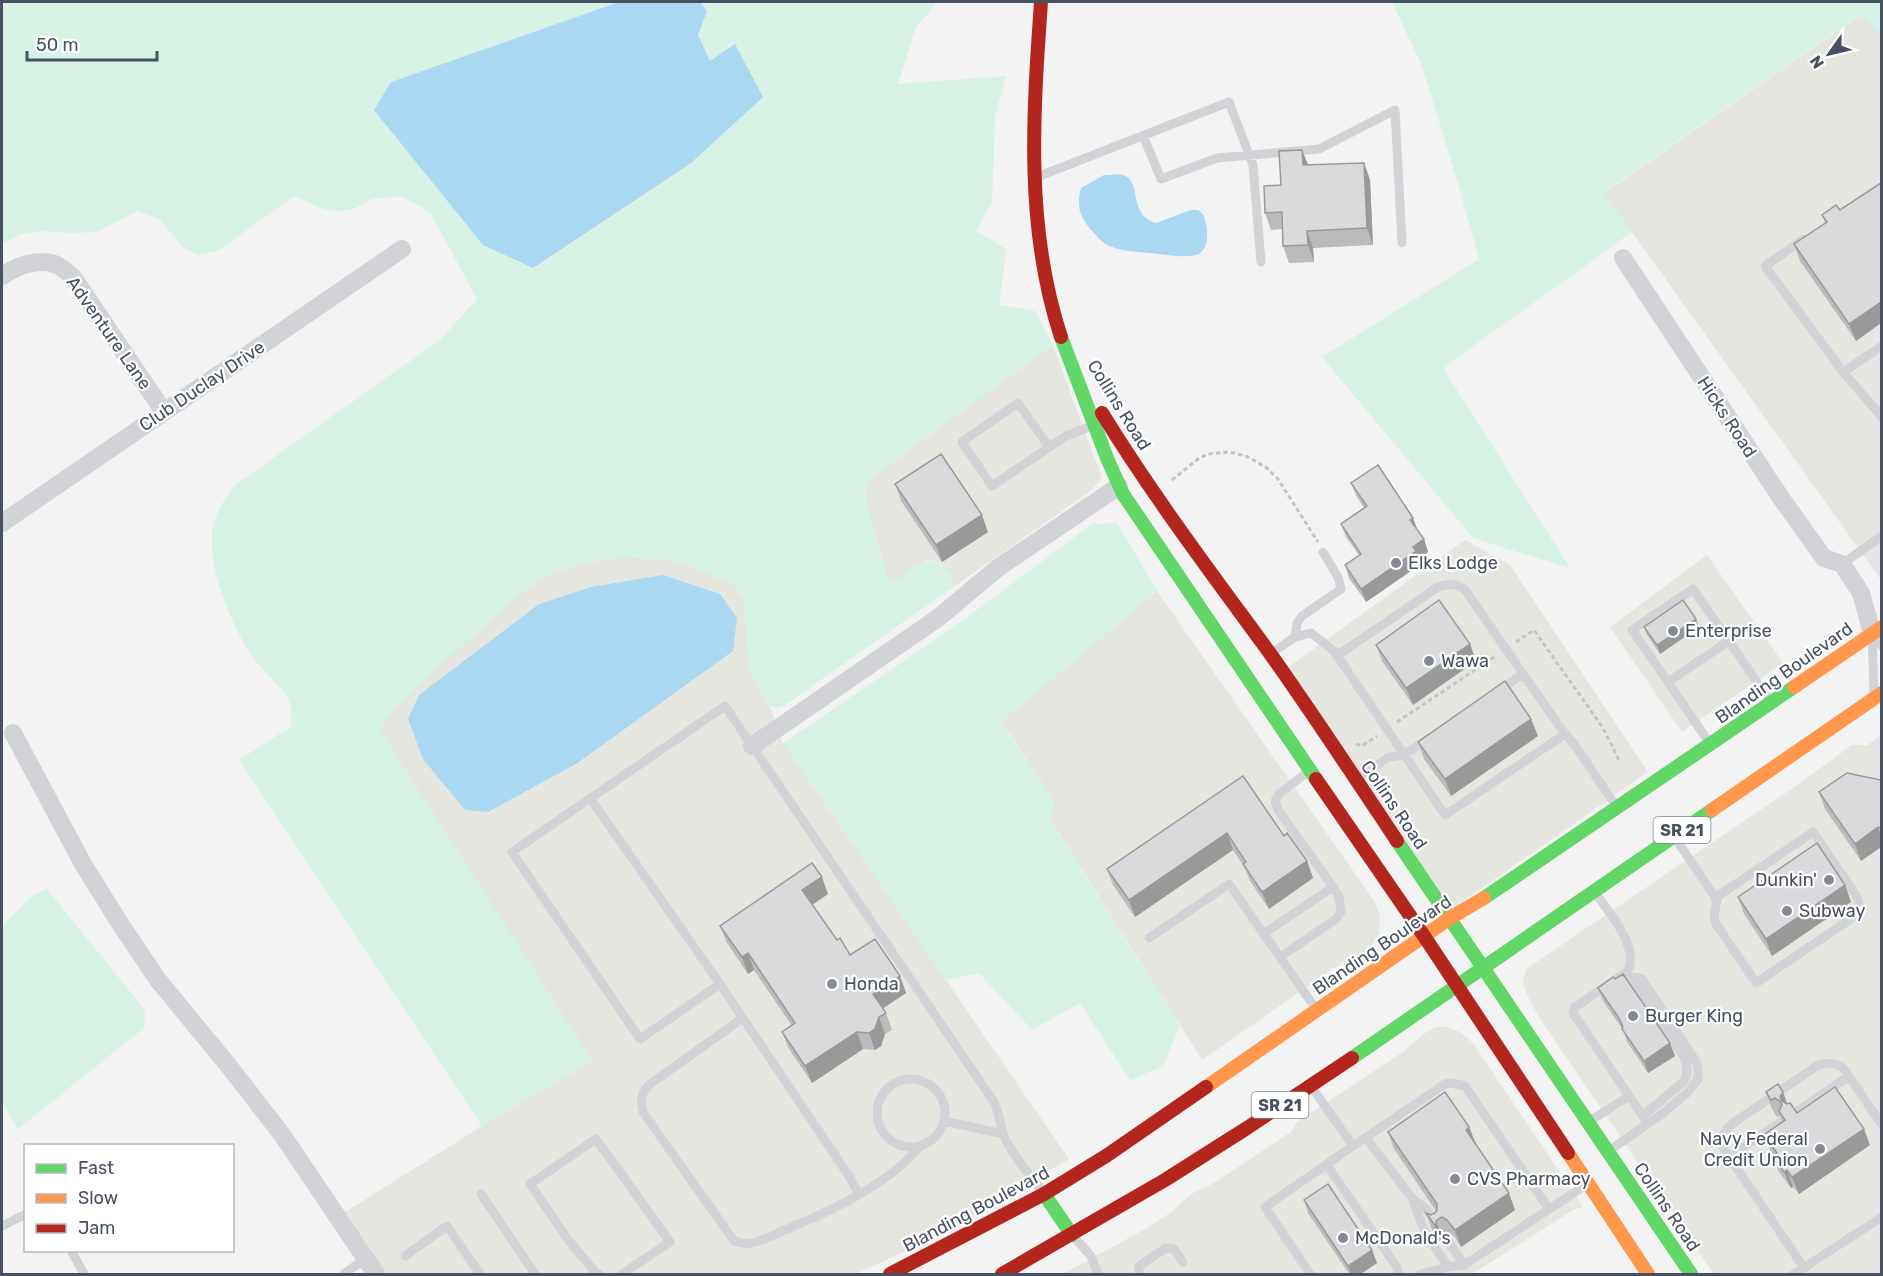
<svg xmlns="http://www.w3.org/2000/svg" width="1883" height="1276" viewBox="0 0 1883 1276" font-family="Rubik,sans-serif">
  <rect width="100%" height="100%" fill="#f3f3f3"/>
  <path fill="#e6e6e1" d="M1861,15l20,20v545l-277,-387z
    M1053,345l49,133 -11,13 -139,97v-9l-11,-15 -7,-3 -7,-1 -34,23 -4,-1 -25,-88 2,-9 6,-8z
    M1465,540l45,25 138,207 -196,137 -165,-241z
    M1707,555l76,108 -101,69 -72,-105z
    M628,557l51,4 54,23 11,14 5,73 20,34 14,38 286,416 -127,75 -86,40h-473l-41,-60 140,-88 110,-66 -214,-331 31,-35 54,-50 65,-57 27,-15 31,-9z
    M1157,591l218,311 5,14 -1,18 -8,12 -10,9 -17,6 -142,99 -152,-241 5,-17 -54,-81z
    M1879,736l2,2v536h-167l-174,-255 -13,-24 -4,-13 3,-13 274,-186 52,-38h16z
    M1436,1027h11l13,5 13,11 110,164 -8,2 -103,65h-409l84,-46 26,-17 18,-17 23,-11 77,-51 6,-10 106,-70 22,-19z"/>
  <path fill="#d6f3e5" d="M2,2h617l-228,80 319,-21 -12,-26 8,-24 -6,-9h238l-22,25 -18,57 108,-8 -11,41 -3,85 -16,29 30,18 -7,56 36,6 18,34 -181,132 -6,8 -2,9 25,87 4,2c14,-10 34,-31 50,-16 7,6 9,11 9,21l-167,117c-6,4 -10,4 -16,0l-20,-34 -5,-73 -11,-14 -54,-23 -51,-4 -42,6 -31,9 -27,15 -65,57 -54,50 -30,34 214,333 -111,65 -243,-366 53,-34c-1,-8 0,-20 -4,-27 -6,-12 -24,-27 -33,-39 -22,-29 -50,-97 -42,-133 3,-16 12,-28 21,-41l207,-147 36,-40 -47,-87 -28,-16 -30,3 -17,9 -18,4 -20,-5 -22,-11 -78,55 -18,4 -17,-8 -22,-28 -23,-8 -40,21 -26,1 -29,-2 -21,3 -19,10z
    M1392,2h489v33l-21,-20 -256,177 28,40 -189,136 127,200 -97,-30 -151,-181 157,-98 -22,-79 -35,-114z
    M1117,523l40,68 -156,131 54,80 -5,18 130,206 -17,40 -33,14 -50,-77 -48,27 -53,-57 -33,7 -163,-237 168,-114 141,-105z
    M46,888l99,122 -1,18 -126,101 -16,-27v-175l27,-29z"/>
  <path fill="#aad8f2" d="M619,2h81l7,9 -9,24 12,26 25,-17 28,53 -72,66 -158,105 -50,-23 -109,-135 17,-28z
    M1104,175c6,0 14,-1 19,0 20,6 4,40 33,48l35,-13h7l5,4c4,10 8,32 -3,39 -8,6 -32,2 -41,1 -16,-2 -35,-2 -50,-8 -6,-3 -10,-8 -14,-12 -13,-14 -20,-25 -14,-46z
    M663,575l57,19 17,24 -4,33 -157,113 -88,48 -23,-2 -42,-51 -15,-40 11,-24 120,-91 52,-17z"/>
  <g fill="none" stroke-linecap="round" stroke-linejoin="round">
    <path stroke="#bcc8c7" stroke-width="3" stroke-dasharray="4.5 3" stroke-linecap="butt" d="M1172,480l26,-21 10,-5 22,-2 18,5 19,11 11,11 40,63
      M1516,642l18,-12 69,98 16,32
      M1397,722l99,-66
      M1356,744l6,2 15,-10"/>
    <path stroke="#d1d3d6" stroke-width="9" d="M1143,135l18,44 56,-21 102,-9 76,-39 7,133
      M1037,177l192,-75 24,63 8,97
      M1804,239l-39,27 78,106 39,45
      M1843,372l39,-26
      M1049,447l-31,-44 -56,39 30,44 74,-50 28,-11
      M1842,564l40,-28
      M1295,637l16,-4 23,18 111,164 120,-81
      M1272,653l23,-16 2,-14 5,-7 39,-27 -3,-12 -15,-25
      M1338,655l100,-68c11,-4 18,-4 28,4l57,83
      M1668,682l-36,-52 61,-41 36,52
      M1497,692l26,-18 42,60 9,10 42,62
      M1874,692l-2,-59 10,13
      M1708,741l-40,-59 61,-41 41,60
      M1309,771l-30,23 -4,7 3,9 55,77
      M1358,778l31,-21 15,-2 25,-17
      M590,798l130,186 -80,55 -128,-187 213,-146 269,396c6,12 5,19 9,31 6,18 28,44 40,59
      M1675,838l42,62 -3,15 2,9 40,59 102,-69 3,-5 -5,-14 -43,-63 -98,66
      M1596,894c13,18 45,55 31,78l-52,35 -2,6 75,111
      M1263,934l70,-47 6,10 2,15 -5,7 -56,38
      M1149,938l80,-54 85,122
      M1629,978l7,7 48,72c4,9 5,17 -1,25l-40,34
      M720,984l129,192 10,18
      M743,1018l-93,66c-9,9 -10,16 -7,28l91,129 14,3 11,-3c51,-21 126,-51 161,-95
      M877 1113a34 34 0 1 1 68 0a34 34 0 1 1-68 0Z
      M1793,1114l56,-38
      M944,1121l59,13
      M1590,1121l39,-25
      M1366,1138l46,60 14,11 10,14
      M1353,1146l92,-62 7,-1 13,3 84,123
      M1610,1150l52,-36 25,-21 11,-14v-12l-3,-7 -53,-81c-8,-4 -18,0 -25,3
      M1729,1157l52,-35
      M1327,1165l69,101 3,8
      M481,1194l54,80
      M1413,1201l12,31 23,35
      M2,1226l24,-12
      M1073,1236l18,20 7,18
      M1448,1241l16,24
      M71,1250l13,24
      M405,1256l42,-30 33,48
      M1804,1268l-80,-119c-4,-11 0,-18 8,-25l86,-59c10,-2 19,-3 26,4l38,56
      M344,1274l21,-15
      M599,1274l-3,-1 -27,-32 -39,-57 66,-45 74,103 -48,32
      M1139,1274v-8l27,-18 8,1 9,13
      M1310,1274l-45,-67 88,-61 -40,-57
      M1420,1274l28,-7 16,-2 122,-80
      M1794,1274l88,-57"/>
    <path stroke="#d1d3d6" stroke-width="18" d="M1623,258l158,240 43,60 18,6 19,29 11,40
      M2,276c15,-10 37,-19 55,-11 6,3 11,8 16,12l91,135
      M2,523l400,-274
      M13,733l70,131 36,58 39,58 70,85 55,71 93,138
      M752,746l186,-128 61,-51 120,-81"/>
    <path stroke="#63d668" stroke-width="14" d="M1061,337l46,121 16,36 193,285
      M1397,841l294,433
      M1484,898l310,-211
      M1352,1058l360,-248
      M1044,1194l28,41"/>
    <path stroke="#ff974d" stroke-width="14" d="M1794,687l88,-60
      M1712,810l170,-117
      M1206,1087l244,-169 34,-20
      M1568,1153l80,121"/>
    <path stroke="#b3261e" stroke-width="14" d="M1041,2c-8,113 -16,226 20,335
      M1102,413c51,83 110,161 167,239 44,62 86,126 128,189
      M1316,779l108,157 144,217
      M890,1274l154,-80 62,-38 100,-69
      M1002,1274l163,-94 82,-52 105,-70"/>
  </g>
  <path fill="#bbbbbd" d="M1302,150l6,15 56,-2 6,17 3,65 -60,3 1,14 -25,1 -6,-17 -1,-17 -11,1 -6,-17z
    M1881,183v140l-25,18 -56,-80 -6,-17 31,-21 -3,-8 18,-5z
    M1351,483l67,48 6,8 4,13 -9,7 2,5 -55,38 -17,-24 -4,-13 14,-10 -13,-18 -5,-13 23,-16 -8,-13z
    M895,484l93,48 -46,30 -41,-61z
    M1644,627h55l-39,27 -13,-19z
    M1470,644l6,17 -63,44 -31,-44 -6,-16z
    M1531,719l7,17 -87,60 -27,-37 -6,-17z
    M1243,776l41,60 23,25 6,17 -44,31 -19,-28 -5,-13 -12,-18 -98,67 -22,-32 -6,-16z
    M1881,780v67l-20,14 -36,-52 -6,-17z
    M1845,885l6,17 -79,54 -28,-42 -6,-17z
    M828,894l-16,10 25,36 13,15 50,21 6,17 -23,15 3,5 6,17 -7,4 -4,12 -6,4 -12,-1 -51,34 -23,-34 -7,-17 10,-6 -38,-56 -6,4 -21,-31 -7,-17z
    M1598,988l72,55 5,13 -27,17 -21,-31 -4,-12 -20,-29z
    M1766,1092h17l4,12 10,9 73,32 -71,49 -6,-7 -2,1 -12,-16 -15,-37 19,-13 -3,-6 -3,1 -5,-8z
    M1469,1127l6,17 40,66 -54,37 -7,-11 -6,-2 -6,4v6l-10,-14 -6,-17 5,2 4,-2 1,-2 -42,-62 -6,-17z
    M1304,1200l68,50 5,13 -18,12h-9l-42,-62z"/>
  <path fill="#99999a" d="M1302,150l7,17 -6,-2z
    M1364,163l6,17 3,65 -6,-17z
    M1307,231l6,17 1,14 -6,-17z
    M1881,302v21l-25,18 -7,-17z
    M982,515l6,17 -46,30 -6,-17z
    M1413,518l5,13 -8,-11z
    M1424,539l4,13 -9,7 2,5 -55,38 -5,-13z
    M1696,619l3,8 -39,27 -3,-9z
    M1470,644l6,17 -63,44 -7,-17z
    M1531,719l7,17 -87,60 -6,-17z
    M1878,827l3,9v11l-20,14 -6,-17z
    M1227,833l6,17 -98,67 -6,-17z
    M1307,861l6,17 -44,31 -7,-17z
    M822,877l6,17 -19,13 -7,-17z
    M1845,885l6,17 -79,54 -6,-17z
    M748,953l6,17 -6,4 -6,-17z
    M900,976l6,17 -27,18 -6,-17z
    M879,1017l6,17 -4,12 -6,4 -6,-17z
    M857,1032l6,17 -51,34 -7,-17z
    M1670,1043l5,13 -27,17 -4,-12z
    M1783,1092l6,17 -3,5 -6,-17z
    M1469,1127l7,17 -10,-14z
    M1864,1129l6,16 -71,49 -7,-17z
    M1787,1170l6,17 -2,1 -7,-16z
    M1509,1193l6,17 -54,37 -6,-17z
    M1436,1221l6,17v6l-6,-17z
    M1372,1250l5,13 -18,12h-8l-3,-9z"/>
  <path fill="#dadadc" stroke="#99999a" stroke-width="1.5" d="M1302,150l1,15 61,-2 3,65 -60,3 1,14 -25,1 -1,-34 -17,1 -1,-27 17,-1 -2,-34z
    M1881,183v119l-32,22 -55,-80 33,-22 -5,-7 14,-10 4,5z
    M941,454l41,61 -46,30 -41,-61z
    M1378,465l35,53 -3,2 14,19 -11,8 3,4 -55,38 -16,-24 16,-11 -20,-30 26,-18 -16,-23z
    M1439,600l31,44 -64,44 -30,-43z
    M1683,600l13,19 -39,26 -13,-18z
    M1505,681l26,38 -86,60 -27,-37z
    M1847,773l34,7v48l-3,-1 -23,17 -36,-52z
    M1243,776l41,60 3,-3 20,28 -45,31 -19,-28 3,-2 -19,-29 -98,67 -22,-31z
    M1817,843l28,42 -79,54 -28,-42z
    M812,863l10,14 -20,13 35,50 3,-2 10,17 25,-16 25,37 -27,18 13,19 -7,4 -4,12 -6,4 -12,-1 -52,34 -23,-34 13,-9 -47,-70 -6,4 -22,-31z
    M1623,974l47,69 -26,18 -22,-32 1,-2 -4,-9 -21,-30 15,-11 2,2z
    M1778,1084l5,8 -3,5 2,4 5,3 3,-1 7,10 38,-26 29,42 -72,48 -5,-7 -3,2 -11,-17 4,-2 -13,-18 21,-15 -6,-9 3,-6 -2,-4 -5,-3 -4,2 -5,-8z
    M1445,1092l24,35 -3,3 43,63 -54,37 -8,-10 -5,-3 -6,4v6l-10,-14 5,2 4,-2 2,-3v-6l-49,-72z
    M1328,1184l44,66 -24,16 -44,-66z"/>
  <g fill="#848a94" stroke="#fff" stroke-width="2">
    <circle cx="1396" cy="563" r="6"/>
    <circle cx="1673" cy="631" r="6"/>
    <circle cx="1429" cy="661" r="6"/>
    <circle cx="1829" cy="880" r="6"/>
    <circle cx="1787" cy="911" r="6"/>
    <circle cx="832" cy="984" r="6"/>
    <circle cx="1633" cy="1016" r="6"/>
    <circle cx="1820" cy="1149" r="6"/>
    <circle cx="1455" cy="1179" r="6"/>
    <circle cx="1343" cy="1238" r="6"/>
  </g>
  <g text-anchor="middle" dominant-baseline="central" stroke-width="4.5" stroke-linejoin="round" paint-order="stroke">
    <g fill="#fff" stroke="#7f8590" stroke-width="1.5">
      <rect x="1653.5" y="817" width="57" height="26" rx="4.5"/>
      <rect x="1251.5" y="1092" width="57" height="26" rx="4.5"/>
    </g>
    <g font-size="16" font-weight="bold" fill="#485161">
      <text x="1682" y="830">SR 21</text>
      <text x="1280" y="1105">SR 21</text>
    </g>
    <g font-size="18" fill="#485161" stroke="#fff">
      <text transform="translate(109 333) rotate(55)">Adventure Lane</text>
      <text transform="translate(202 386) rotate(-34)">Club Duclay Drive</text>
      <text transform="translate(1119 405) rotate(58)">Collins Road</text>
      <text transform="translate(1727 417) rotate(57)">Hicks Road</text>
      <text transform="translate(1784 673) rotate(-35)">Blanding Boulevard</text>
      <text transform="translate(1394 805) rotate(56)">Collins Road</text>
      <text transform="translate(1382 945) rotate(-34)">Blanding Boulevard</text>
      <text transform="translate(1667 1207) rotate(56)">Collins Road</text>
      <text transform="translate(976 1209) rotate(-28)">Blanding Boulevard</text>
    </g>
    <g font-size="18" fill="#485161" stroke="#fff" text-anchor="start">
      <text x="1408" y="563">Elks Lodge</text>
      <text x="1685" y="631">Enterprise</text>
      <text x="1441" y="661">Wawa</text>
      <text x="1817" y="880" text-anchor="end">Dunkin'</text>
      <text x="1799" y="911">Subway</text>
      <text x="844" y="984">Honda</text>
      <text x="1645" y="1016">Burger King</text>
      <text x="1808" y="1139" text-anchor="end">Navy Federal<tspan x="1808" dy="21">Credit Union</tspan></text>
      <text x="1467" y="1179">CVS Pharmacy</text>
      <text x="1355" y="1238">McDonald's</text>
    </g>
  </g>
  <rect width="1883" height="1276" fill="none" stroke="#485161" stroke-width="6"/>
  <rect x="24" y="1144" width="210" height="108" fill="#ffffff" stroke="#b6b9c0" stroke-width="1.5"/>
  <rect x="36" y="1164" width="30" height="9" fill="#63d668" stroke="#b6b9c0" stroke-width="1.5"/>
  <text x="78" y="1174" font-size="18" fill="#485161">Fast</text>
  <rect x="36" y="1194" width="30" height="9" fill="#ff974d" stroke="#b6b9c0" stroke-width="1.5"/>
  <text x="78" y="1204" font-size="18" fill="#485161">Slow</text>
  <rect x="36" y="1224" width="30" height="9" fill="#b3261e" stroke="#b6b9c0" stroke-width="1.5"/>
  <text x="78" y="1234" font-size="18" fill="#485161">Jam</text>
  <g transform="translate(1829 54) rotate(236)" stroke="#ffffff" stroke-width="4.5" paint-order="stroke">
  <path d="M0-4.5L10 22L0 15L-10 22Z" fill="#485161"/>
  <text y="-9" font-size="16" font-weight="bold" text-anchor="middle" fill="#485161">N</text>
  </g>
  <path d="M27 51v9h130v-9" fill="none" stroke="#485161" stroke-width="3"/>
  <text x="36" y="51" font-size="18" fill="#485161" stroke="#ffffff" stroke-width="4.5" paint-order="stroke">50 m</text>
</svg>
